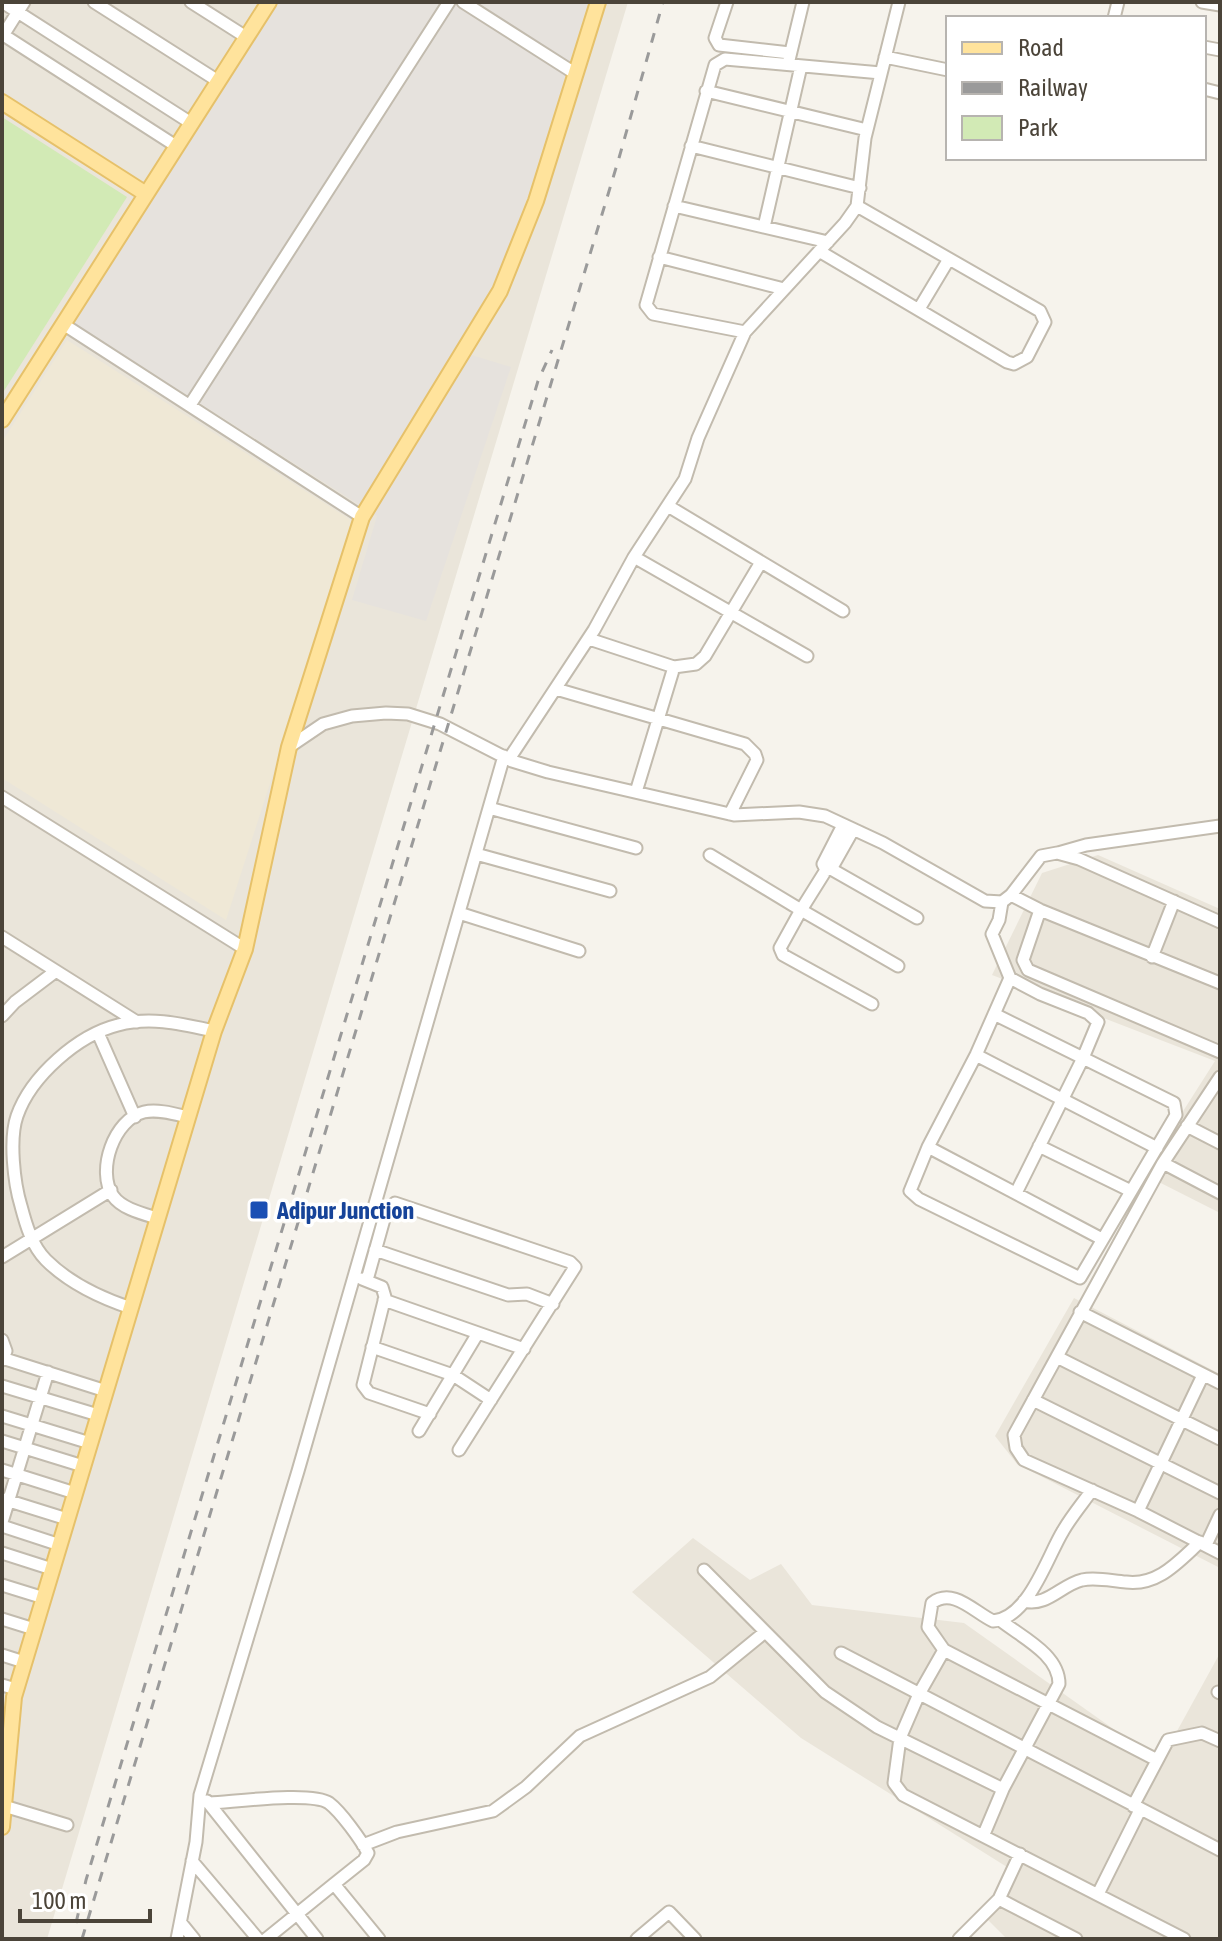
<svg xmlns="http://www.w3.org/2000/svg" width="1222" height="1941" viewBox="0 0 1222 1941" font-family="'Asap Condensed',sans-serif">
  <rect width="100%" height="100%" fill="#f6f3ec"/>
  <path fill="#eae5da" d="M2,2h626l-581,1937h-45z
    M1098,855l122,54v304l-77,-39 72,-113 -223,-86 50,-102z
    M1074,1298l146,76v194l-203,-104 -22,-28z
    M693,1538l57,42 31,-16 31,41 152,18 196,139 60,-109v286h-213l-21,-21 21,-51 -206,-129 -169,-146z"/>
  <path fill="#e6e2dd" d="M277,2h311l-58,187 -30,83 -45,78 56,17 -85,254 -74,-21 25,-84 -303,-193z"/>
  <path fill="#efe8d6" d="M67,340l287,182 -128,398 -224,-142v-336z"/>
  <path fill="#d2eab5" d="M2,117l125,80 -125,197z"/>
  <g fill="none" stroke-linecap="round" stroke-linejoin="round">
    <defs>
      <path id="minor" d="M2,2l189,121
        M94,2l124,79
        M191,2l55,35
        M463,2l113,72
        M727,2l-12,36 4,7 71,8
        M1202,2l18,3
        M1114,18l4,-16
        M2,34l174,112
        M2,37l22,-35
        M1204,47l16,3
        M885,57l63,13
        M789,60l14,-58
        M1204,89l16,4
        M706,91l161,39
        M691,146l169,42
        M674,206l154,36
        M764,227l37,-161
        M819,251l188,111 7,2 13,-7 18,-35 -5,-11 -183,-105
        M659,257l125,32
        M919,309l30,-50
        M63,324l299,193
        M745,332l-92,-18 -7,-9 69,-240 10,-6 156,14
        M190,405l259,-403
        M668,506l175,105
        M634,557l173,99
        M589,639l85,28
        M556,689l189,55 10,10 2,6 -27,54
        M289,747l34,-23 29,-8 34,-3 22,1 32,10 72,37 36,11 186,43 65,-3 26,4 58,27 102,58 17,1 9,-7 30,-39 16,-3 22,6 141,63
        M509,759l85,-129 40,-73 51,-78 13,-41 47,-106 100,-109 12,-17 8,-68 34,-136
        M636,792l38,-125 22,-3 9,-8 56,-94
        M2,797l243,152
        M489,808l147,40
        M843,825l-20,39 3,6 5,-1 22,-39
        M1058,853l28,-8 134,-19
        M476,854l134,37
        M710,855l91,55 -21,38 3,7 89,49
        M831,869l86,49
        M826,870l-25,40 97,56
        M1011,895l29,15 180,73
        M1040,910l-17,50 5,10 192,82
        M459,913l120,38
        M2,937l135,85
        M1152,957l22,-56
        M1010,978l30,16 48,19 10,9 -15,36 -67,135
        M994,1014l180,89 2,12 -96,163 -161,-79 -9,-8 18,-44 48,-92 34,-77 -18,-44 7,-14 3,-18
        M2,1016l13,-14 41,-31
        M98,1033l37,84
        M976,1055l181,93
        M1220,1077l-57,86 -149,272 2,13 8,12 114,51 82,42
        M1187,1126l33,17
        M1039,1146l92,45
        M928,1147l174,92
        M1163,1163l57,30
        M157,1218c-13,-4 -35,-9 -44,-22 -17,-25 1,-77 31,-84 14,-3 31,2 44,5
        M375,1250l133,45 19,-1 26,10
        M2,1257l109,-67
        M362,1279l20,8 3,10 -22,88 6,8 61,21
        M367,1280l19,-68 9,-9 175,59 5,5 -116,183
        M384,1300l140,49
        M131,1308c-30,-10 -62,-25 -85,-48 -14,-14 -20,-35 -25,-54 -7,-23 -12,-67 -4,-90 14,-40 61,-81 101,-91 32,-9 64,-1 96,6
        M1080,1312l140,71
        M2,1340l4,11 -4,9
        M372,1347l81,28 38,25
        M1057,1357l163,82
        M2,1358l104,33
        M2,1386l96,29
        M1033,1400l187,93
        M2,1416l88,27
        M419,1431l59,-98
        M2,1441l81,25
        M2,1470l73,23
        M3,1499l64,20
        M1138,1511l65,-136
        M2,1522l46,-150
        M2,1526l58,19
        M1206,1545l14,-30
        M2,1553l50,16
        M704,1570l121,122 52,35 126,62 56,-105c0,-30 -38,-47 -59,-64
        M2,1585l42,13
        M1024,1601c23,6 37,-16 58,-21 14,-3 30,1 44,2 32,4 52,-20 74,-40
        M2,1619l32,10
        M944,1650l-16,-23 4,-24c21,-16 42,9 61,18 36,-3 54,-64 70,-90 8,-14 19,-27 29,-41
        M841,1653l379,197
        M2,1655l22,7
        M2,1685l14,4
        M1218,1692l2,1
        M1157,1760l-213,-110 -25,44 -19,44 -6,45 9,12 281,144
        M207,1801l110,138
        M210,1803c23,-1 102,-12 119,0 12,9 32,37 39,50l-4,7 -30,24
        M4,1806l63,19
        M1133,1806l35,-66 34,-7 18,8
        M984,1834l19,-45
        M363,1845l34,-13 96,-21 33,-24 54,-51 130,-59 55,-45
        M1020,1854l-21,45 77,40
        M192,1861l66,78
        M1098,1894l42,-84
        M181,1923l13,16
        M177,1939l19,-97 4,-47 98,-324 206,-715
        M266,1939l68,-55 45,55
        M637,1939l32,-27 26,27
        M959,1939l40,-40"/>
      <path id="major" d="M2,102l144,92
        M2,420l267,-418
        M2,1827l12,-130 200,-666 31,-82 44,-202 73,-230 138,-226 36,-90 62,-199"/>
    </defs>
    <use href="#minor" stroke="#c2bbae" stroke-width="15"/>
    <use href="#major" stroke="#e6c16a" stroke-width="18"/>
    <use href="#minor" stroke="#fff" stroke-width="11"/>
    <use href="#major" stroke="#ffe39c" stroke-width="14"/>
    <path stroke="#9a9a9a" stroke-width="3" stroke-dasharray="10 10" stroke-linecap="butt" d="M76,1923l10,-43 452,-1499 14,-31
      M82,1939l537,-1781 44,-156"/>
  </g>
  <rect fill="#1a4fb4" stroke="#fff" stroke-width="3" x="249" y="1200" width="20" height="20" rx="4"/>
  <g text-anchor="middle" dominant-baseline="central" stroke-width="7" stroke-linejoin="round" paint-order="stroke">
    <g font-size="24" font-weight="bold" fill="#164399" stroke="#fff" text-anchor="start">
      <text x="277" y="1210">Adipur Junction</text>
    </g>
  </g>
  <rect width="1222" height="1941" fill="none" stroke="#4b4439" stroke-width="8"/>
  <rect x="946" y="16" width="260" height="144" fill="#ffffff" stroke="#b7b4b0" stroke-width="2"/>
  <rect x="962" y="42" width="40" height="12" fill="#ffe39c" stroke="#b7b4b0" stroke-width="2"/>
  <text x="1018" y="56" font-size="24" fill="#4b4439">Road</text>
  <rect x="962" y="82" width="40" height="12" fill="#9a9a9a" stroke="#b7b4b0" stroke-width="2"/>
  <text x="1018" y="96" font-size="24" fill="#4b4439">Railway</text>
  <rect x="962" y="116" width="40" height="24" fill="#d2eab5" stroke="#b7b4b0" stroke-width="2"/>
  <text x="1018" y="136" font-size="24" fill="#4b4439">Park</text>
  <path d="M20 1909v12h130v-12" fill="none" stroke="#4b4439" stroke-width="4"/>
  <text x="32" y="1909" font-size="24" fill="#4b4439" stroke="#ffffff" stroke-width="6" paint-order="stroke">100 m</text>
</svg>
